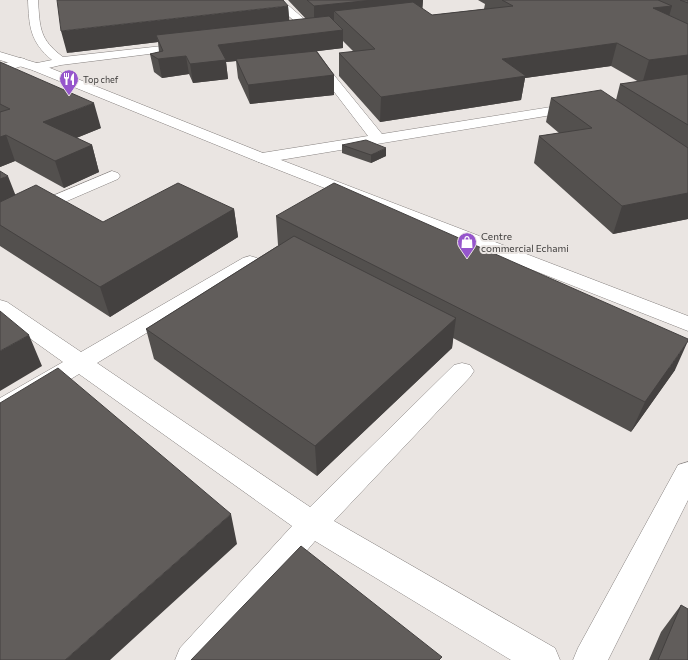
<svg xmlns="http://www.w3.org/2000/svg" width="688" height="660" viewBox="0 0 688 660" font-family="Commissioner,sans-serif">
  <rect width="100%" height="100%" fill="#eae5e2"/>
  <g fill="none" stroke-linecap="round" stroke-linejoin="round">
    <defs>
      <path id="minor" d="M28,0h10c2,28 1,39 25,57l126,-14 4,1 2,2 -2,2 -4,1 -128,16 -25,6 -4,-1 -2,-3 2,-3 20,-4c-22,-18 -23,-34 -24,-60z
        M271,0h11l35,30 2,2 -2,2h-8z
        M21,58l4,1 2,3 -2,3 -25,8v-8z
        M325,68l4,1 53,65 194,-31 5,1 2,3 -2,3 -5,1 -314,52 -6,-2 -2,-3 2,-3 6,-2 106,-17 -49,-64 2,-3z
        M112,171l6,2 2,3 -2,3 -118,51v-12z
        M250,256l7,2 3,4 -3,4 -160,97 213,144 144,-142 8,-2 8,2 4,6 -4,6 -136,144 221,127 5,12h-49l-196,-119 -101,119h-39l5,-12 112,-122 -213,-152 -70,43 -9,2v-21l63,-36 -63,-45v-17l7,2 74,50 162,-94z
        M688,462v38l-80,160h-35l5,-12 100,-183z"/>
      <path id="tertiary" d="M0,52l40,12 228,91 420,161v15l-432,-170 -224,-91 -32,-10z"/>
    </defs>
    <use href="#minor" stroke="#86817f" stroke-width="1"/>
    <use href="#tertiary" stroke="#86817f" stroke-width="1"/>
    <use href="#minor" fill="#fff" fill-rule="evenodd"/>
    <use href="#tertiary" fill="#fff" fill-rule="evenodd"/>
  </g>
  <path fill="#53504e" d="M288,0h135l-1,9 10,6 52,-6 1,-5 -7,-4h210v219l-75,15 -79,-71 5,-27 20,-3 -13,-11 5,-24 65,2 4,-16 19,-2 -28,-16 -86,12 -4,22 -141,22 -41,-46v-23l15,-1 -11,-11v7l-26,3 17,24v20l-84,9 -12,-26 -2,-17 -10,1 2,17 -35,4 -4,-9 -27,4 -8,-6 -4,-18 9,-2 -1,-10 -91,11 221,-47 1,15 17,-2z
    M0,62l101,66 -25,10 16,7 7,27 -35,16 -49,-27 -15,6z
    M342,145l44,11 -15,7 -29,-10z
    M0,171l15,24 88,27 131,-13 4,28 -128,80 -110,-71z
    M276,216l399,154 -44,62 -178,-94 -1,10 -135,128 -163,-117 -8,-30 133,-84h-1z
    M681,605l7,55h-39l12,-28z"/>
  <path fill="#444140" d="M373,0h50l-1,15 -88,-4v14l-20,2v-21z
    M288,6l2,21 -134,8 2,7 -91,11 -6,-22z
    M672,6l-6,21 -13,-19z
    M343,30v18l-106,13 -1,-2v2l-10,1 2,17 -35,4 -3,-19 28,-19z
    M617,43l-6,23 -86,12 -4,22 -141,22 1,-25 121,-38z
    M688,55v21l-46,8 7,-24z
    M186,56l3,18 -27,4 -4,-19z
    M334,75v20l-84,9 -2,-19z
    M94,103l7,25 -49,20 -9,-26z
    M6,135l9,26 -15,6v-30z
    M92,145l7,27 -35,16 -9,-27z
    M386,148v8l-15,7v-8z
    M8,176l11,28 -19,8v-33z
    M688,193v26l-75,15 9,-28z
    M234,209l4,28 -128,80 -10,-30z
    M456,318l-4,30 -135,128 -2,-30z
    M29,335l13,31 -42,25v-40z
    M688,341l-13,29 -44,62 14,-30z
    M231,514l6,30 -127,116h-45z"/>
  <path fill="#615d5b" stroke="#444140" d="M57,0h226l5,6 -227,25z
    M307,0h66l-59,6z
    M502,0h156l14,6 -19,2 35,16v31l-39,5 -32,-17 -115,16 24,17 -145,21 -42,-44 36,-4 -41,-38 79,-9 19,13 81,-9z
    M680,0h8v3z
    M329,16l14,14 -125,15 8,15 -36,4 -4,-8 -28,3 -8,-5 13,-3 -7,-16z
    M316,51l18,24 -86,10 -12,-26z
    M0,62l94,41 -51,19 49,23 -37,16 -49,-26 -6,2v-25l10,-3 -10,-5z
    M688,74v51l-68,-41z
    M601,90l87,58v45l-66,13 -83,-70 53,-8 -41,-30z
    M366,140l20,8 -15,7 -29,-10z
    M0,171l8,5 -8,3z
    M178,183l56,26 -134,78 -100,-62v-23l36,-17 67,37z
    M334,183l354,156v2l-43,61 -369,-186z
    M294,236l162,82 -141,128 -169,-117z
    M0,311l29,24 -29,16z
    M58,368l173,146 -166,146h-65v-257z
    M301,546l141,111 -3,3h-248z
    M681,605l7,4v51h-30z"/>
  <defs>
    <symbol id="restaurant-pin" viewBox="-11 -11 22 30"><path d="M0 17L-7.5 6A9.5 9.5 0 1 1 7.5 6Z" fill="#9656cc" stroke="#eae5e2"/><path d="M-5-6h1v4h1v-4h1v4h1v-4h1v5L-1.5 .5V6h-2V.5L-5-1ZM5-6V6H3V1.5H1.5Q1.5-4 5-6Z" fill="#fff"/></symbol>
    <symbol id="shop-pin" viewBox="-11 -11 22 30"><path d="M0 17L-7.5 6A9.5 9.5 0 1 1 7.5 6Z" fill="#9656cc" stroke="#eae5e2"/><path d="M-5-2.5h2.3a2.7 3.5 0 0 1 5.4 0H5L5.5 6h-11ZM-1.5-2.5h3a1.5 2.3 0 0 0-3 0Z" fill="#fff"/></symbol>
  </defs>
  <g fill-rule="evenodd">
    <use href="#restaurant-pin" x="58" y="68" width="22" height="30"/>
    <use href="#shop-pin" x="456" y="231" width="22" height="30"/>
  </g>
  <g text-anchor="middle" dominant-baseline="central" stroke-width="4" stroke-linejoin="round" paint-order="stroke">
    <g font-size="9" fill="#3e3c3b" stroke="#eae5e2" text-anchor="start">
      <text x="83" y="79">Top chef</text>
    </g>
    <g font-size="10" fill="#3e3c3b" stroke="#eae5e2" text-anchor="start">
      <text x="481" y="236">Centre<tspan x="481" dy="12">commercial Echami</tspan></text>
    </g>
  </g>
</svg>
